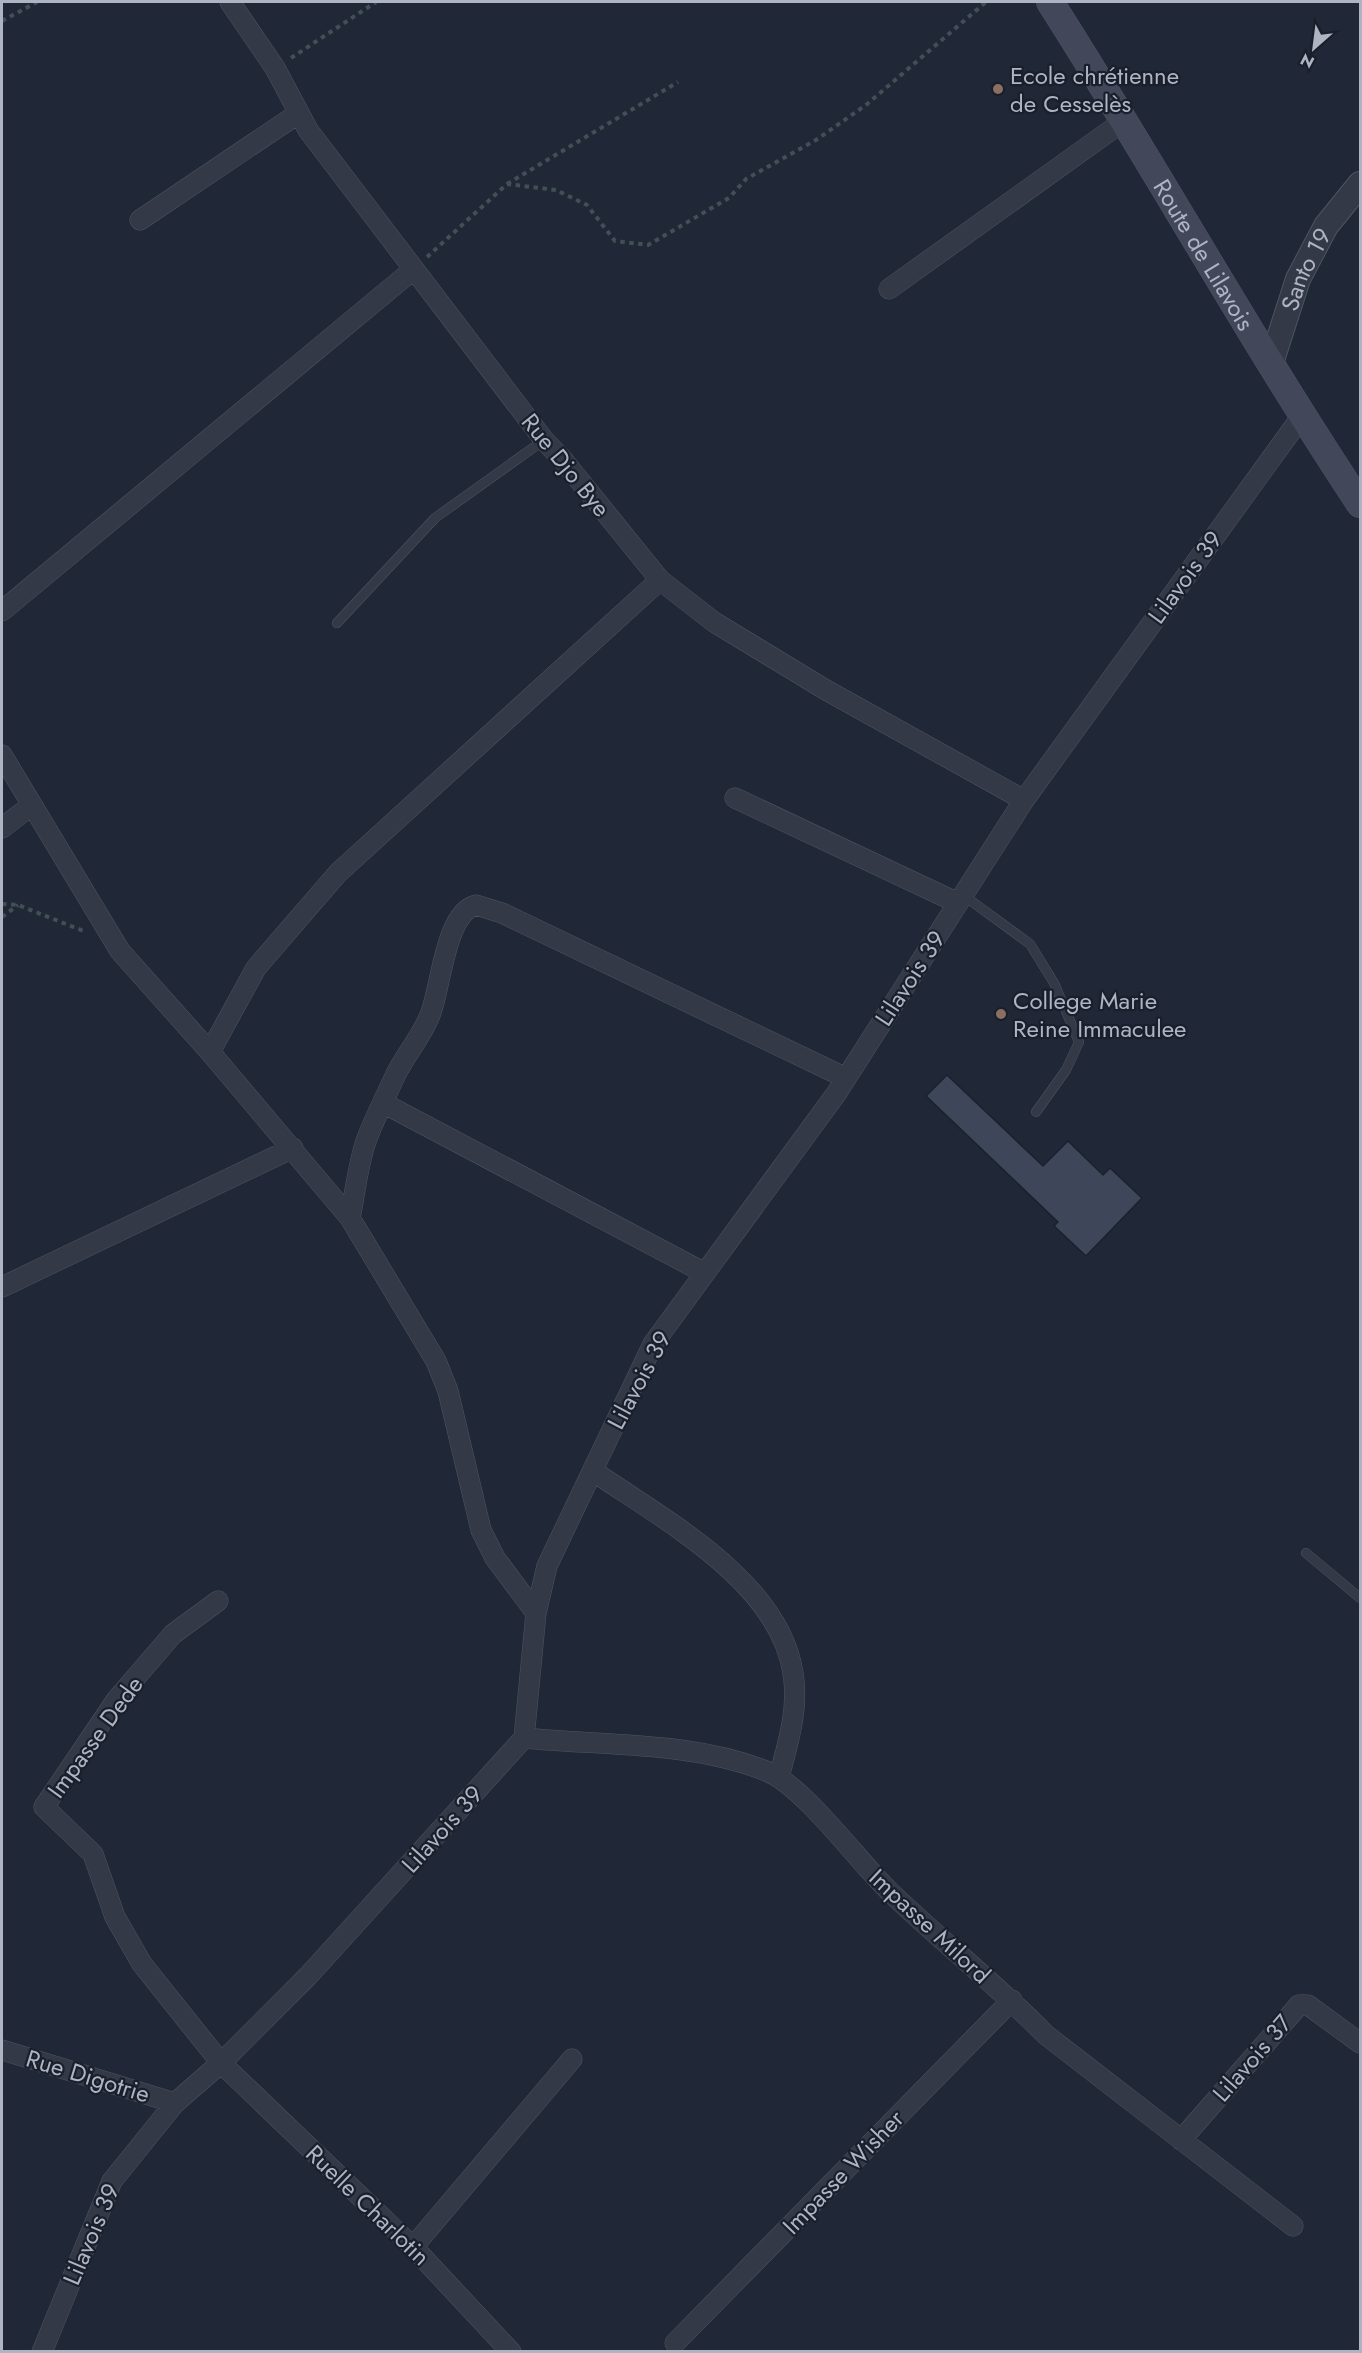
<svg xmlns="http://www.w3.org/2000/svg" width="1362" height="2353" viewBox="0 0 1362 2353" font-family="Jost,sans-serif">
  <rect width="100%" height="100%" fill="#202736"/>
  <path fill="#3e4759" stroke="#1b212d" stroke-width="1.5" d="M947,1075l96,91 25,-25 35,34 7,-7 32,30 -56,58 -32,-30 4,-4 -132,-126z"/>
  <g fill="none" stroke-linecap="round" stroke-linejoin="round">
    <defs>
      <path id="service" d="M337,623l98,-105 109,-78
        M963,895l67,49 24,39 25,59 -13,28 -30,42
        M1306,1553l54,45"/>
      <path id="minor" d="M230,2l45,66 33,62 236,310 19,20 97,120 54,42 112,68 198,110
        M140,220l159,-107
        M889,289l236,-169
        M2,611l412,-342
        M2,755l118,196 90,101 140,166 86,143 12,30 33,139 14,28 41,55
        M735,798l223,105
        M2,828l30,-23
        M210,1052l46,-84 82,-95 322,-293
        M383,1103l322,170
        M350,1218c5,-25 8,-53 16,-77 8,-22 20,-45 30,-67 10,-20 26,-38 34,-59 11,-27 15,-102 46,-110l26,8 344,165
        M2,1287l291,-139
        M593,1471c71,49 186,110 200,202 6,36 -5,70 -14,104
        M218,1601l-45,33 -56,65 -73,108 49,47 22,63 27,47 79,99 192,184 98,105
        M524,1738c79,8 167,3 242,33 38,15 91,89 123,120 51,49 107,93 157,144l247,191
        M2,2050l173,53
        M1181,2140l118,-135h9l52,38
        M413,2247l159,-188
        M675,2343l337,-343
        M42,2352l70,-171 63,-78 46,-40 87,-87 216,-238 12,-125 11,-47 106,-222 183,-250 188,-294 278,-384"/>
      <g id="tertiary">
        <path id="s1" d="M1271,363l27,-84 28,-53 34,-42"/>
      </g>
      <g id="secondary">
        <path id="s2" d="M1050,2c106,166 201,338 310,502"/>
      </g>
    </defs>
    <use href="#service" stroke="#4e5462" stroke-width="10"/>
    <use href="#minor" stroke="#4e5462" stroke-width="21"/>
    <use href="#tertiary" stroke="#4e5462" stroke-width="26"/>
    <use href="#secondary" stroke="#4e5462" stroke-width="28"/>
    <path stroke="#405055" stroke-width="4" stroke-dasharray="4.5 4.5" stroke-linecap="butt" d="M2,21l35,-19
      M291,58l85,-56
      M507,184l171,-102
      M427,257l80,-73 49,6 31,15 28,36 33,4 81,-47 17,-19 70,-39 50,-35 120,-103
      M2,904l16,1 68,27
      M2,917l16,-12"/>
    <use href="#service" stroke="#343947" stroke-width="9"/>
    <use href="#minor" stroke="#343947" stroke-width="20"/>
    <use href="#tertiary" stroke="#343947" stroke-width="24"/>
    <use href="#secondary" stroke="#42485a" stroke-width="27"/>
  </g>
  <g fill="#8d6e63" stroke="#191f2b" stroke-width="2">
    <circle cx="998" cy="89" r="6"/>
    <circle cx="1001" cy="1014" r="6"/>
  </g>
  <g text-anchor="middle" dominant-baseline="central" stroke-width="4.5" stroke-linejoin="round" paint-order="stroke">
    <g font-size="24" fill="#aeb4c4" stroke="#191f2b" text-anchor="start">
      <text x="1010" y="75">Ecole chrétienne<tspan x="1010" dy="28">de Cesselès</tspan></text>
      <text x="1013" y="1000">College Marie<tspan x="1013" dy="28">Reine Immaculee</tspan></text>
    </g>
    <g font-size="24" fill="#aeb4c4" stroke="#191f2b">
      <text stroke="none"><textPath href="#s2" startOffset="296">Route de Lilavois</textPath></text>
      <text stroke="none"><textPath href="#s1" startOffset="100">Santo 19</textPath></text>
      <text transform="translate(566 465) rotate(51)">Rue Djo Bye</text>
      <text transform="translate(1185 577) rotate(-54)">Lilavois 39</text>
      <text transform="translate(910 978) rotate(-57)">Lilavois 39</text>
      <text transform="translate(639 1380) rotate(-62)">Lilavois 39</text>
      <text transform="translate(95 1737) rotate(-54)">Impasse Dede</text>
      <text transform="translate(442 1829) rotate(-48)">Lilavois 39</text>
      <text transform="translate(930 1926) rotate(43)">Impasse Milord</text>
      <text transform="translate(1252 2058) rotate(-49)">Lilavois 37</text>
      <text transform="translate(88 2076) rotate(17)">Rue Digotrie</text>
      <text transform="translate(843 2172) rotate(-46)">Impasse Wisher</text>
      <text transform="translate(368 2205) rotate(44)">Ruelle Charlotin</text>
      <text transform="translate(91 2234) rotate(-67)">Lilavois 39</text>
    </g>
  </g>
  <rect width="1362" height="2353" fill="none" stroke="#aeb4c4" stroke-width="6"/>
  <g transform="translate(1314 48) rotate(208)" stroke="#191f2b" stroke-width="4.5" paint-order="stroke">
  <path d="M0-4.5L10 22L0 15L-10 22Z" fill="#aeb4c4"/>
  <text y="-9" font-size="16" font-weight="bold" text-anchor="middle" fill="#aeb4c4">N</text>
  </g>
</svg>
